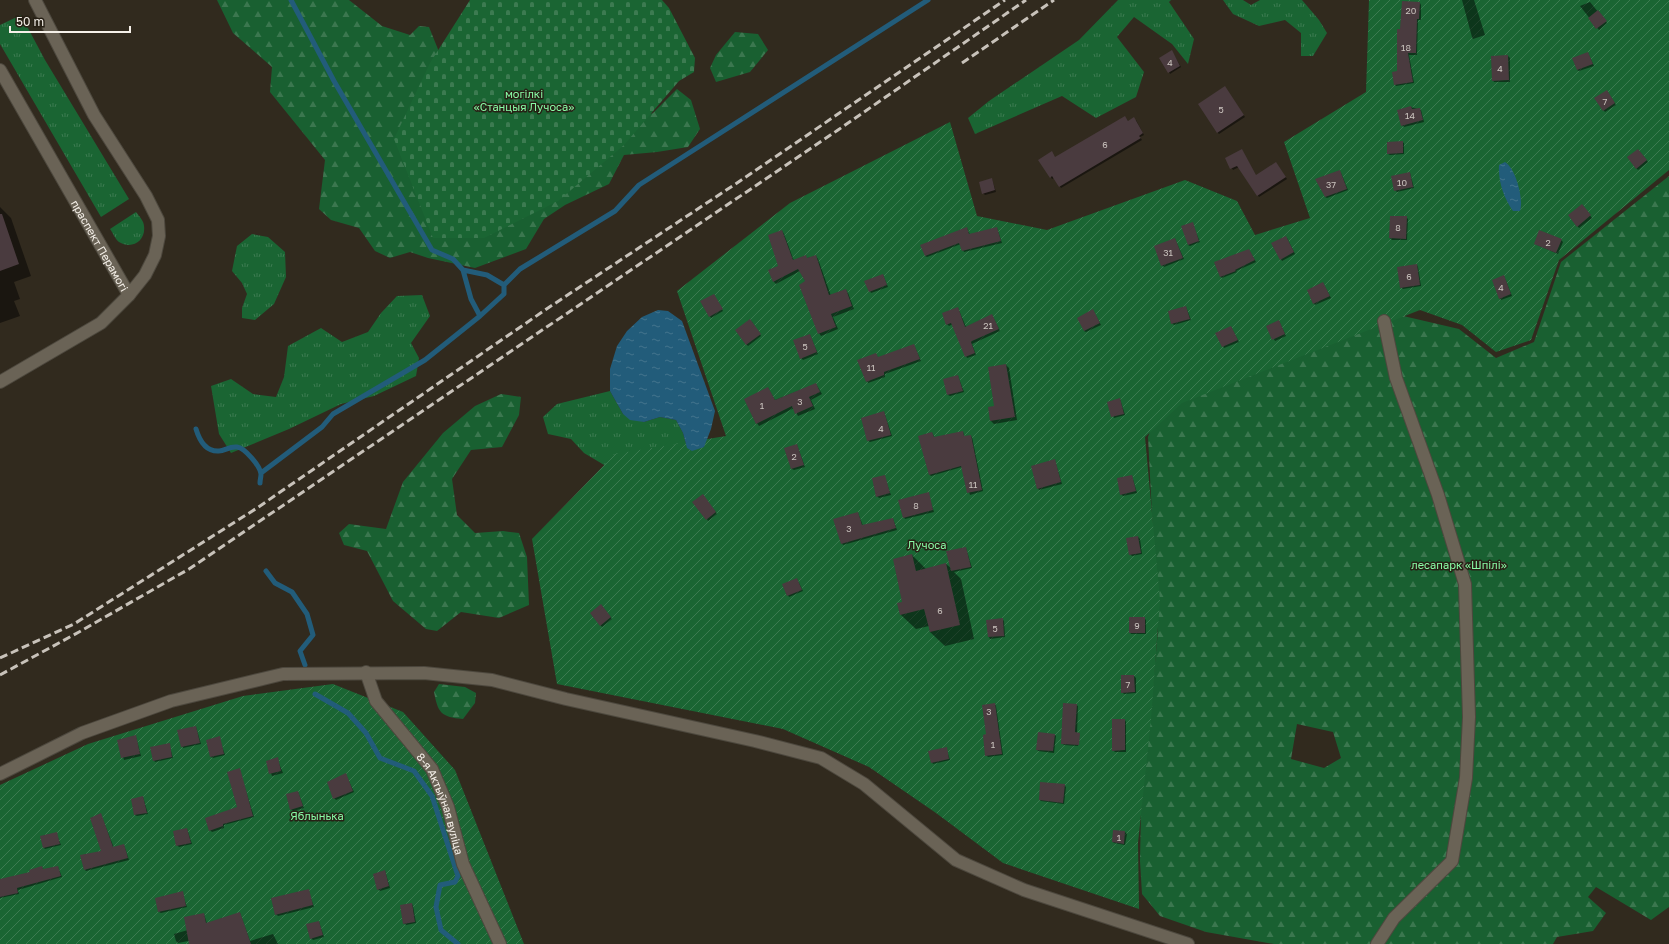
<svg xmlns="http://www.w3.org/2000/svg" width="1669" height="944" viewBox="0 0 1669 944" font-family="'Golos Text',sans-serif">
  <defs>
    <pattern id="grass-tufts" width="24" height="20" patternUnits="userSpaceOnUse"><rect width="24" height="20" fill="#1a6533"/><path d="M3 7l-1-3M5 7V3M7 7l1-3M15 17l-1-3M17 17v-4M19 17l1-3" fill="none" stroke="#3c7b51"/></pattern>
    <pattern id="forest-firs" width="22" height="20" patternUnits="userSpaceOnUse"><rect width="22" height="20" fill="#196031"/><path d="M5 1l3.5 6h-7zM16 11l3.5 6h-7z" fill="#3b774f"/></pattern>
    <pattern id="cemetery-stones" width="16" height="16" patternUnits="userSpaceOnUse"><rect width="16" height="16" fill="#1a6533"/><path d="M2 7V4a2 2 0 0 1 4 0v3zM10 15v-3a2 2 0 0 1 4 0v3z" fill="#3c7b51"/></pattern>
    <pattern id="garden-furrows" width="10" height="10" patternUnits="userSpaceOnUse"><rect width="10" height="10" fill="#1a6533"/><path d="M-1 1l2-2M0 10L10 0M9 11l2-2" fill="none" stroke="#3c7b51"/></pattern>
    <pattern id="water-ripples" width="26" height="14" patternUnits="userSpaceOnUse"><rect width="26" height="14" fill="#225c7a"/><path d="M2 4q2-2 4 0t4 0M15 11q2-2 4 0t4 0" fill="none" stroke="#43748d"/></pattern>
  </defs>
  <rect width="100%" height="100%" fill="#312a1e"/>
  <path fill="url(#grass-tufts)" d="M1118,0h53l-2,2 25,37 -6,25 -16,-20 -38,-27 -17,20 27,35 -8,25 -40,21 -34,-22 -87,38 -7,-16 21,-17 90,-61z
    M1223,0h20l8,5 9,-5h42l17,20 8,13 -14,23h-12v-23l-16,-13 -26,6 -26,-12z
    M21,15l24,45 84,139 -28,18 -101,-173v-19z
    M136,212c3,4 8,9 8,14 2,15 -12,24 -25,16 -4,-3 -6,-9 -9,-13z
    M252,234l16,3 17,15 1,25 -12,27 -19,16 -13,-2v-10l5,-14 -5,-11 -10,-12 5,-25z
    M422,295l8,21 -19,27 8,15 -3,18 -42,20 -33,8 -52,25 -58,24 -12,-19 -8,-48 20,-7 22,15 23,3 8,-20 4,-31 33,-18 21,14 26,-10 13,-19 16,-17z
    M610,391l13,23 21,8 16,-5 16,3 7,13 4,15 -66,27 -37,-22 -13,-14 -23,-5 -5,-17 14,-13z"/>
  <path fill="url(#forest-firs)" fill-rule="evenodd" d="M217,0h132l33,26 28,9 9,-9 10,1 23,57 152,48 49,-19 24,-24 14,11 9,29 -12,18 -31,5 -33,3 -15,29 -44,21 -21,14 -18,30 -51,19 -47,-10 -18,-6 -20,6 -15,-7 -16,-23 -28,-8 -12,-11 6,-49 -55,-68 2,-25 -39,-34z
    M735,32l23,2 10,16 -18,22 -34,10 -6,-14 6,-13z
    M1669,176v731l-18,13 -55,-33 -8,10 18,16 -13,18 -36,6 -4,7h-279l-68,-12 -46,-16 -18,-22 -2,-33 1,-51 17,-179 -10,-194 7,-20 16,-14 228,-88 60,14 37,29 38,-16 27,-80zM1297,724l36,8 8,26 -17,10 -33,-9z
    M501,394l20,3 -2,18 -17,32 -31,3 -19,29 5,36 18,18 28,-2 16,2 8,24 2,48 -30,13 -38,-6 -24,19 -11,-2 -33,-28 -26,-50 -23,-6 -5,-12 10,-9 37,5 17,-47 40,-49 32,-27z
    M439,684l26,3 11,6 -1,10 -12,16c-22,-2 -25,-6 -29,-27z"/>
  <path fill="url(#cemetery-stones)" d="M470,0h192l7,8 26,50 -1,14 -15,9 -55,64 -66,56 -74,37h-51l-39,-99 36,-76z"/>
  <path fill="url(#garden-furrows)" d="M1369,0h300v170l-110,90 -28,80 -35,12 -34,-27 -42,-15 -238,93 -37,34 15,163 -9,119 -13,124 1,66 -136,-46 -67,-50 -67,-46 -86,-38 -226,-45 -25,-145 83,-85 111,-18 -49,-145 113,-88 160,-81 27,94 70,14 138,-50 52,21 18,34 55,-17 -26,-76 82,-50z
    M333,684l70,28 52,58 69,174h-524v-159l88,-41 155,-48z"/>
  <path fill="url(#water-ripples)" d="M1505,162c11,7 19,37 15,49h-7c-9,-13 -15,-29 -14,-46z
    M658,310l10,1 14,10 33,90 -4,18 -7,18 -12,4 -5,-3 -4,-15 -7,-13 -16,-3 -16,5 -14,-2 -7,-6 -13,-23v-22l7,-23 10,-15 15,-14z"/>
  <path fill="#0007" d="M1462,0h12l11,35 -12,4 -1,-2z
    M1590,2l17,21 -8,7 -19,-24z
    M1420,3l1,2v15h-3l-1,35h-8l5,28 -18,3 -1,-2 3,-12 3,-42z
    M1173,53l8,14 -11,7 -1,-2z
    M1588,53l6,13 -15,5 -2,-1z
    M1508,56l2,2v24h-16l-1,-2z
    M1226,89l19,28 -26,17 -2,-2z
    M1608,93l8,12 -11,7 -10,-14z
    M1411,107l10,3 3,12 -20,5 -2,-2z
    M1125,117l4,5 7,-2 8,15 -4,2 2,3 -81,48 -7,-10 -2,1 -1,-2 5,-19z
    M1402,142l2,1v11l-14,1 -2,-1z
    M1242,150l14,26 20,-13 11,16 -28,18 -20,-30 -6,3 -7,-12z
    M1640,152l8,10 -10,8 -2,-2z
    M1341,173l7,17 -21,8 -2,-1z
    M1410,173l4,15 -17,4 -2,-2z
    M992,179l4,13 -11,3 -2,-2z
    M0,207l11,11 20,58 -17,6 6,17 -6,2 6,15 -20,7z
    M1583,207l9,11 -13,10 -10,-13z
    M1406,217l2,2 -1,21h-15l-2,-2z
    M1192,223l8,19 -10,4 -2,-1z
    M967,228l3,7 27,-7 5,15 -38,9 -3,-8 -34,13 -2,-1z
    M782,231l2,3 10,27 22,-5 2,3 13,37 15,-6 2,3 6,16 -21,8 5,12 -17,7 -2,-3 -13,-51 -6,-11 -24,13 -2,-2 -5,-12 11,-4z
    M1287,238l8,16 -13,7 -1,-2z
    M1175,239l9,20 -20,8 -2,-2z
    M1561,240l2,2 -5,12 -23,-10z
    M1249,250l7,12 -20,9 1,1 -15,6 -2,-2z
    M1417,265l1,2 3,19 -18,3 -2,-2z
    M883,275l5,12 -17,6 -5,-11z
    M1504,276l8,20 -11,4 -1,-2z
    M1323,283l8,15 -16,7 -1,-2z
    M714,295l9,16 -12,7 -1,-2z
    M1186,307l5,13 -17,5 -2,-2z
    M958,308l8,19 26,-12 8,16 -26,12 -2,1 4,11 -9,3 -14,-34 -4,2 -2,-2z
    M1094,312l7,13 -15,7 -2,-1z
    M1279,321l7,15 -11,5 -8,-15z
    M752,322l9,14 -13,10 -2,-2z
    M1231,327l8,15 -15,6 -7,-15z
    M810,335l8,19 -15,6 -2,-2z
    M914,345l7,16 -36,13v3l-17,6 -1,-2 9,-27 2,4z
    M1006,365l3,3 8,52 -23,4 -3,-3z
    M958,376l6,16 -14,4 -2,-1z
    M816,384l6,10 -11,6 4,9 -17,7 -4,-8 -35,18 -2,-3 11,-35 7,12z
    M1120,399l5,16 -11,3 -6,-16z
    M884,412l8,24 -22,6 -2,-1z
    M963,432l2,5 5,-1 2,1 11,54 -13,4 -8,-28 -31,9 -2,-2 3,-41 3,5z
    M797,445l8,22 -11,3 -2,-1z
    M1055,461l7,23 -23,6 -1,-2z
    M884,476l7,19 -12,3 -2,-2z
    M1132,476l5,17 -14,3 -2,-2z
    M928,494l6,18 -29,7 -1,-2z
    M704,497l13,17 -9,7 -1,-2z
    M858,513l5,13 30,-7 4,11 -54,15 -1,-2z
    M1138,537l2,2 2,15 -10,2 -2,-2z
    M966,548l6,20 -18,4 7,7 13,60 -29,7 -15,-14 -1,-6 -13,3 -15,-14 11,-60 14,14 20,-5 6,5z
    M797,579l6,12 -14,6 -1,-2z
    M601,605l11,14 -10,8 -11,-14z
    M1144,618l2,2v14h-15l-1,-2z
    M1002,619l2,2 1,16 -15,2 -1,-2z
    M1134,676l2,2v15l-12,1 -2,-2z
    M995,704l1,2 7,49 -15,2 -2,-2 1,-20z
    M1076,705l2,1 -1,27 2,1 -1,12 -14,-1 -2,-2z
    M1125,720l1,2v30h-11l-2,-2z
    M196,727l5,17 -18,4 -1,-2z
    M1055,735l1,1 -2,17 -16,-2 -1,-2z
    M136,737l5,19 -17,4 -6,-20z
    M219,738l6,17 -12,3 -2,-1z
    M169,744l4,14 -18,4 -1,-2z
    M946,748l4,12 -17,4 -1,-2z
    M277,759l6,14 -11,3 -5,-15z
    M239,769l15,48 -30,8v3l-12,4 -2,-2 29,-22z
    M346,775l8,17 -18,8 -2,-2z
    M1064,785l2,2 -2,17 -23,-3 -1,-1z
    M298,792l6,16 -11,3 -2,-2z
    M143,797l5,17 -11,2 -2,-1z
    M101,815l13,33 10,-3 5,15 -43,11 -1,-1 18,-19z
    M187,829l5,15 -13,3 -2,-2z
    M1114,831l11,1 2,2 -2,11 -11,-2 -1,-1z
    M56,833l5,12 -16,4 -1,-1z
    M42,867l2,3 14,-3 4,10 -44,13 1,4 -19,4v-18l31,-7z
    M385,871l5,17 -10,3 -2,-2z
    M308,890l6,17 -36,9 -2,-2z
    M182,893l5,14 -26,6 -2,-1z
    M412,904l1,2 3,17 -10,2 -2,-2z
    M240,913l10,28 23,-7 5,10h-46l-3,-11 -51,10 -2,-2 -2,-7 14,-4 16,-16 3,10z
    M319,922l5,15 -11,3 -2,-2z"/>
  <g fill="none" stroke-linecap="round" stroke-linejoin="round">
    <path stroke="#225c7a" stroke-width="5" d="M291,0l43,81 98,169 21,9 10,11 24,5 17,10
      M463,270l8,29 9,17
      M196,429c3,10 9,23 23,22 6,0 10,-5 18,-4 8,1 23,19 24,27 0,3 -1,6 -1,9
      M261,473l61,-46 11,-13 92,-54 55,-44 24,-22v-9l16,-16 95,-58 24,-26 289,-185
      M266,571l9,12 17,9 15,22 6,21 -13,16 5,14
      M315,694l33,19 18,20 14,25 34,13 18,25 26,80 -3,6 -15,3 -4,22 5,23 17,14"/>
  </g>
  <path fill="#4a3b3f" d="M1402,1l18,1 -1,17h-2l-1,34h-8l5,29 -19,3 -2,-13 5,-1v-42h3z
    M1598,10l9,11 -11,8 -8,-11z
    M1172,50l8,16 -12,7 -9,-15z
    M1588,52l5,12 -16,6 -5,-12z
    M1508,55l1,25 -17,1 -1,-25z
    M1225,86l19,29 -27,18 -19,-29z
    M1607,90l8,13 -12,8 -9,-13z
    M1411,106l1,3 8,-1 3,12 -22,6 -4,-16z
    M1125,116l3,5 6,-4 9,16 -4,3 2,2 -82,49 -7,-11 -2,2 -12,-18 14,-9 3,6z
    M1403,141v12l-16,1v-12z
    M1242,149l14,26 20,-13 10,15 -29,19 -20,-30 -7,3 -5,-11z
    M1638,149l9,11 -11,9 -9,-12z
    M1340,170l7,19 -22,8 -10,-18z
    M1410,172l3,15 -19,4 -3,-15z
    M992,178l3,12 -13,4 -3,-12z
    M1582,204l9,11 -14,12 -9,-12z
    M0,214h2l17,50 -19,7z
    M1390,216h17l-1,23 -17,-1z
    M1193,222l6,19 -11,4 -7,-19z
    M967,227l2,7 28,-7 4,14 -39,10 -3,-8 -34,13 -5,-11z
    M782,230l11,30 13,-5 1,3 9,-3 13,40 17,-6 6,17 -21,8 5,13 -18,7 -19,-49 6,-4 -7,-12 -25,13 -5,-12 10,-4 -10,-31z
    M1539,230l23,9 -6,14 -22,-9z
    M1286,236l8,16 -14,8 -9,-17z
    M1175,238l8,20 -22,8 -7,-20z
    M1249,249l6,11 -20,10 1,1 -16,6 -6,-15z
    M1417,264l3,21 -20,3 -3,-21z
    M883,274l4,11 -18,7 -5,-11z
    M1504,275l7,19 -12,5 -7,-19z
    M1323,282l7,14 -17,8 -6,-14z
    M714,294l9,15 -14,8 -9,-16z
    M1186,306l4,13 -19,5 -3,-13z
    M958,307l7,20 27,-13 7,15 -27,12 -1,1 4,11 -10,4 -14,-34 -5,2 -4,-12z
    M1093,309l7,14 -16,8 -7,-13z
    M750,319l11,15 -15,11 -11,-15z
    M1279,320l6,14 -13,6 -6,-14z
    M1231,326l7,14 -16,7 -7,-14z
    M810,334l7,18 -17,7 -7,-19z
    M914,344l6,15 -36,13v3l-18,7 -9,-22 19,-7 2,4z
    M1006,364l9,53 -25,4 -2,-14 6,-1 -6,-39z
    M958,375l5,16 -16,4 -4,-16z
    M816,383l4,9 -11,5 4,9 -18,8 -3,-8 -36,18 -12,-25 24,-12 7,13z
    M1120,398l4,16 -13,3 -4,-15z
    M884,411l7,24 -24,6 -6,-23z
    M963,431l1,5 7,-1 11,55 -15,3 -6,-27 -32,9 -11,-39 14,-4 2,5z
    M797,444l7,21 -13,4 -7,-21z
    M1055,459l6,23 -24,7 -6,-23z
    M885,475l5,18 -14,4 -4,-19z
    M1132,475l4,16 -16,4 -3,-17z
    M929,492l4,18 -30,8 -5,-18z
    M703,494l13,18 -10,8 -14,-18z
    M858,512l4,13 31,-7 3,10 -55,16 -8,-25z
    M1138,536l3,17 -12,2 -3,-17z
    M966,547l5,20 -20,4 -5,-20z
    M912,554l4,17 30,-8 14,62 -30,7 -6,-23 -24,6 -3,-12 5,-1 -9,-43z
    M797,578l5,12 -15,6 -5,-12z
    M601,604l10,13 -11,9 -10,-13z
    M1129,617h16v16h-16z
    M1003,618l1,18 -16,1 -2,-17z
    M1121,675h13l1,17 -14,1z
    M995,703l7,51 -17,2 -2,-21 3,-1 -4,-29z
    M1063,703l14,1 -2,28 5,1 -1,12 -18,-1z
    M1112,719h13v31l-13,1z
    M196,726l4,17 -19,4 -4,-17z
    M1038,732l17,2 -2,17 -17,-1z
    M136,735l4,19 -19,4 -4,-18z
    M220,736l4,18 -14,3 -4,-17z
    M170,743l2,14 -19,4 -3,-14z
    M947,747l2,12 -18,4 -3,-12z
    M278,757l3,14 -12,3 -3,-13z
    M240,768l13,48 -30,8v2l-14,5 -4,-13 32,-11 -10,-35z
    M346,773l7,18 -20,8 -6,-17z
    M1040,782l25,2 -2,19 -24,-3z
    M298,791l5,15 -13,4 -4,-16z
    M143,796l4,17 -13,2 -3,-16z
    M101,813l12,34 11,-3 4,14 -44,12 -4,-15 21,-4 -11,-33z
    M187,828l4,15 -15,3 -3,-15z
    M1113,830l12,1 -1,13 -12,-2z
    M57,832l3,12 -17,4 -3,-12z
    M42,866l1,3 15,-3 3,10 -44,12 1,5 -18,4v-18l30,-7 -1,-2z
    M385,870l4,16 -12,4 -4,-16z
    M309,889l4,16 -38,10 -4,-17z
    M183,891l3,15 -28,6 -3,-14z
    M412,903l3,19 -12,2 -3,-19z
    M240,912l11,32h-62l-5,-27 20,-4 2,10z
    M319,921l4,14 -13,4 -4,-15z"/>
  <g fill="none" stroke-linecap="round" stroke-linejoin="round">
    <defs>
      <g id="street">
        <path d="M0,382l101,-59 28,-28"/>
        <path id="s1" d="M366,672l10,29 56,68 16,38 15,57 37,80"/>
        <path d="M0,774l82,-41 89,-32 112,-27 141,-1 68,7 74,19 189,42 66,17 43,26 92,76 68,30 164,54"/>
        <path d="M1377,944l17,-26 58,-57 14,-83 3,-61 -4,-133 -27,-89 -42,-117 -12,-57"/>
      </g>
      <g id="secondary">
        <path id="s2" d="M0,70l129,225 16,-20 10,-20 4,-19 -1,-16 -12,-24 -52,-81 -59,-115"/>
      </g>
    </defs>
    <use href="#street" stroke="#4d483e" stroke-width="14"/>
    <use href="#secondary" stroke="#4d483e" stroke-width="14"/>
    <use href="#street" stroke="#6a6356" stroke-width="12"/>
    <use href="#secondary" stroke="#6a6356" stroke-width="12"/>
    <path stroke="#c8c2ba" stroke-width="3" stroke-dasharray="8 4" stroke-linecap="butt" d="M962,63l92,-63
      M0,658l74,-34 183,-116 291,-200 189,-125 268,-183
      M0,675l79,-43 110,-63 649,-439 188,-130"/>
  </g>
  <g text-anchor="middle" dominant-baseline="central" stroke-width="3" stroke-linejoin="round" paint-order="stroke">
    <g font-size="9" fill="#cac3be">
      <text x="1411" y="10">20</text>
      <text x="1406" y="47">18</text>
      <text x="1170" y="62">4</text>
      <text x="1500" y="68">4</text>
      <text x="1605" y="101">7</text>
      <text x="1221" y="109">5</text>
      <text x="1410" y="115">14</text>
      <text x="1105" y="144">6</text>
      <text x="1402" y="182">10</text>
      <text x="1331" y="184">37</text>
      <text x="1398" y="227">8</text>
      <text x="1548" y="242">2</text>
      <text x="1168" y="252">31</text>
      <text x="1409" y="276">6</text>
      <text x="1501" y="287">4</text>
      <text x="988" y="325">21</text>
      <text x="805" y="346">5</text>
      <text x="871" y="367">11</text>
      <text x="800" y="401">3</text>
      <text x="762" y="405">1</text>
      <text x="881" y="428">4</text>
      <text x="794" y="456">2</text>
      <text x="973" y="484">11</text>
      <text x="916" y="505">8</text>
      <text x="849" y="528">3</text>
      <text x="940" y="610">6</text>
      <text x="1137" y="625">9</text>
      <text x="995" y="628">5</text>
      <text x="1128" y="684">7</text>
      <text x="989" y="711">3</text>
      <text x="993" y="744">1</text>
      <text x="1119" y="837">1</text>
    </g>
    <g font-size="11" fill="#88fba5" stroke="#272015">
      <text x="524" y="93">могілкі<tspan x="524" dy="13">«Станцыя Лучоса»</tspan></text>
      <text x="927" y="544">Лучоса</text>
      <text x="1459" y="564">лесапарк «Шпілі»</text>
      <text x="317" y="815">Яблынька</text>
    </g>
    <g font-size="11" fill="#f5f0e9" stroke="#272015">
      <text stroke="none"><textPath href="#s2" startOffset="202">праспект Перамогі</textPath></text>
      <text stroke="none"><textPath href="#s1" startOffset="154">8-я Актыўная вуліца</textPath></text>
    </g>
  </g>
  <path d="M10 26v6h120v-6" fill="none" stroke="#f5f0e9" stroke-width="2"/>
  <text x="16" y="26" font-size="12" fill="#f5f0e9" stroke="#272015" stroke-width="3" paint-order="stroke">50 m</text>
</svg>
